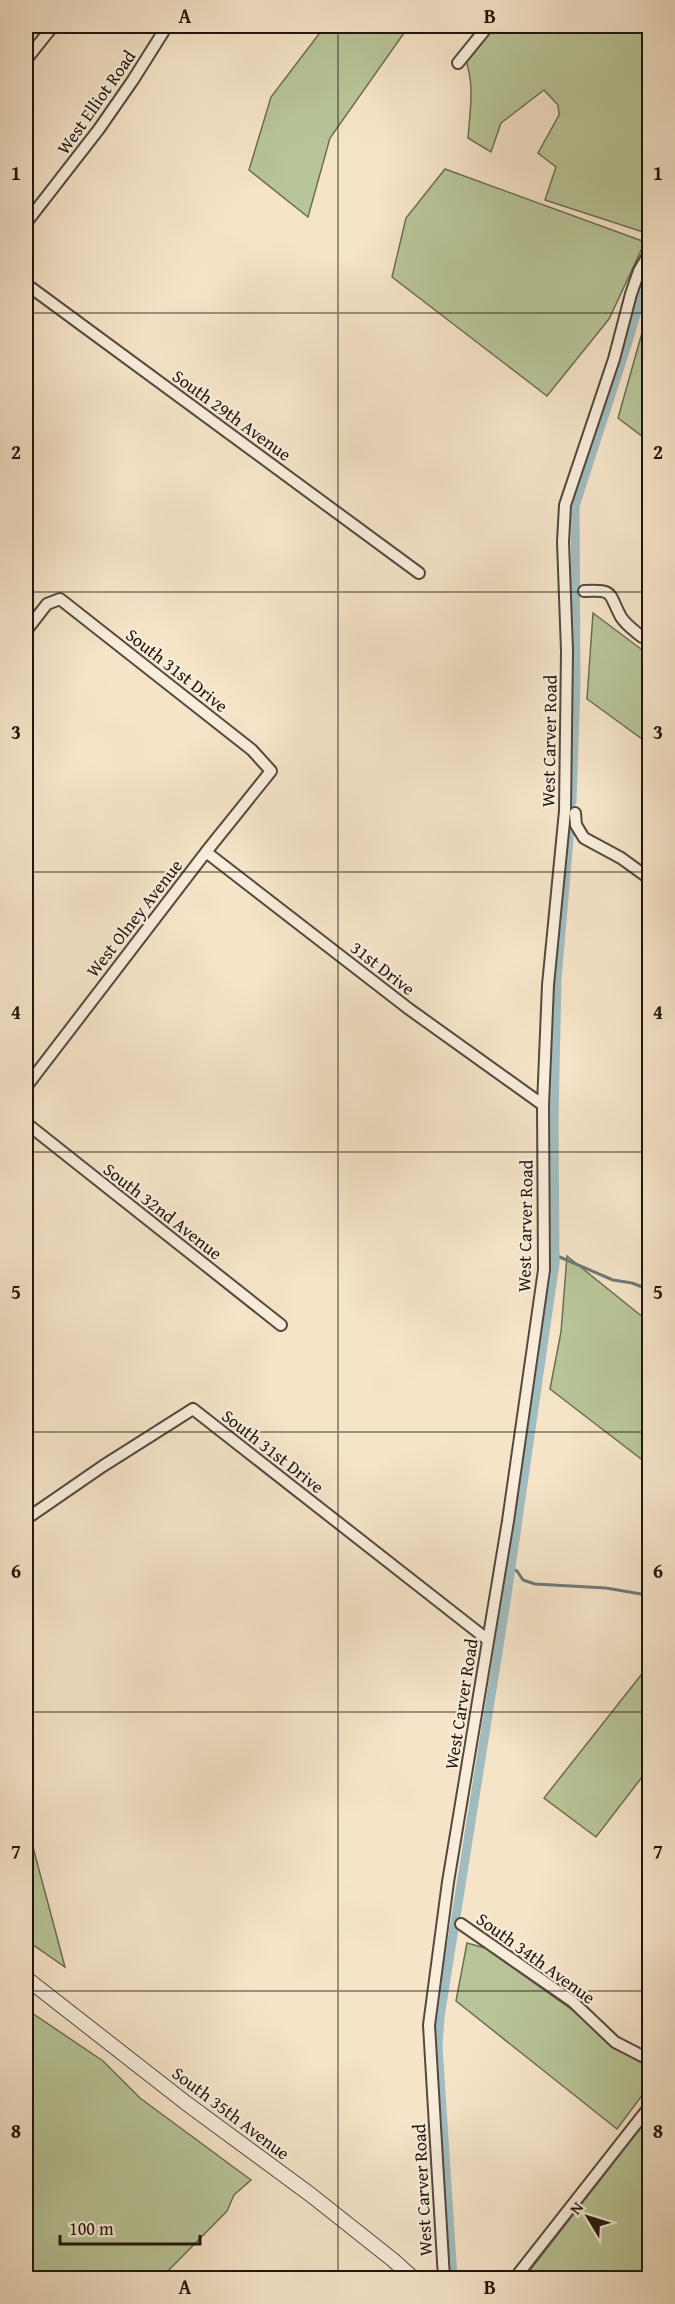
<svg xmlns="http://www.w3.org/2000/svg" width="675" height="2304" viewBox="0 0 675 2304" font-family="'Gentium Book Plus',serif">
  <rect width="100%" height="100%" fill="#f5e4c8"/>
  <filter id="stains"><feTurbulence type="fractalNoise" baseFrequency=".00333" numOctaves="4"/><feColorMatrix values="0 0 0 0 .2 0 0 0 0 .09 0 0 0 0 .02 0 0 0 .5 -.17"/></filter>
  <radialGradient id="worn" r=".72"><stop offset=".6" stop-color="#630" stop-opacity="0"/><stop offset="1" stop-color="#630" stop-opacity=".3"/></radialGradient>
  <path fill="#b8c598" stroke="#6c6d52" stroke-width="1.5" d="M325,26h84l-79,112 -22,79 -59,-47 22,-73z
    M492,26h157v208l-104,-34 11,-33 -18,-14 21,-38 -1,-10 -14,-15 -43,33 -10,29 -23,-14c2,-28 7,-54 -3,-80z
    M445,169l200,73 -36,77 -62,77 -155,-119 14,-59z
    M649,308l1,125 -3,7 -29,-22z
    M593,613l56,42v89l-62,-45z
    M567,1256l82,66v143l-99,-76 11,-57z
    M649,1665v103l-53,69 -52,-39z
    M26,1821l39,146 -39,-27z
    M467,1943l18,5 90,64 40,33 34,20v21l-32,43 -161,-128z
    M26,2009l77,52 37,37 111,82 -17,15 -7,16 -66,67h-135z
    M649,2117v161h-125z"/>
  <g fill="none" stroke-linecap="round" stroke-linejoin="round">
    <path stroke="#6d7978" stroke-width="3" d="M555,1255l58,25 19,3 18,7
      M511,1568l6,3 6,9 12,4 71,4 35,6 9,-4"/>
    <path stroke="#a1bcc0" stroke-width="9" d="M572,802l4,-118 -1,-178 52,-161 18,-61 5,-9
      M453,2278l-15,-232 2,-29 67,-422 48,-332 -1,-145 3,-139 13,-151"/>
    <defs>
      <path id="minor" d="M26,60l27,-34
        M458,63l30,-37
        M26,223l73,-94 34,-49 34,-54
        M26,284l393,289
        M584,591c32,-2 24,3 37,26 5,8 14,14 21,20
        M26,631l21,-27 13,-5 192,151 19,21 -65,81 -180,235
        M575,813l1,12 8,13 37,20 29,21
        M206,852l203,157 134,96
        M26,1123l255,202
        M29,1517l74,-51 90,-57 295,231
        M461,1924l111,77 43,41 35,18
        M444,2278l-15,-253 19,-143 60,-361 36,-251 -1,-165 5,-120 17,-174 2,-160 -4,-109 2,-37 49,-146 17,-65 8,-23 11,-19
        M515,2278l135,-172"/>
      <path id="tertiary" d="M26,1978l160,125 125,92 82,65 20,18"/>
    </defs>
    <use href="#minor" stroke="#54493c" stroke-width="14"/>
    <use href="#tertiary" stroke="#54493c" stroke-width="16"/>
    <use href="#minor" stroke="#f8eddb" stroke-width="10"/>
    <use href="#tertiary" stroke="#f8eddb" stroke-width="14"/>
  </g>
  <path fill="none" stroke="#1f150d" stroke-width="1.5" stroke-opacity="0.55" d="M338,26v2252M26,313h624M26,592h624M26,872h624M26,1152h624M26,1432h624M26,1712h624M26,1991h624"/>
  <g text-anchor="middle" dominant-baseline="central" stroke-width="4.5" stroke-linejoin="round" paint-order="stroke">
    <g font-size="18" fill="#1f150d" stroke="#f8eddb">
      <text transform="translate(96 102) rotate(-55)">West Elliot Road</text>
      <text transform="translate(232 415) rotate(36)">South 29th Avenue</text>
      <text transform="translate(177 670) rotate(38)">South 31st Drive</text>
      <text transform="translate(549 741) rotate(-89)">West Carver Road</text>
      <text transform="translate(134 918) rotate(-52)">West Olney Avenue</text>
      <text transform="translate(383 968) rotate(38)">31st Drive</text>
      <text transform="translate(163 1211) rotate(38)">South 32nd Avenue</text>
      <text transform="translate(525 1226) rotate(-89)">West Carver Road</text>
      <text transform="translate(273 1451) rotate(38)">South 31st Drive</text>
      <text transform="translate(461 1704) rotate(-81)">West Carver Road</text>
      <text transform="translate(536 1958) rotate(36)">South 34th Avenue</text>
      <text transform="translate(231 2113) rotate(37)">South 35th Avenue</text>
      <text transform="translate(422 2190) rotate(-93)">West Carver Road</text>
    </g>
  </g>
  <rect width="675" height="2304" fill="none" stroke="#f5e4c8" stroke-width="66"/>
  <g transform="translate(588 2217) rotate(308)" stroke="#f8eddb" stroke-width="4.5" paint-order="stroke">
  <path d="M0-4.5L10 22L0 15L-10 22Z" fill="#1f150d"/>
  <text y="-9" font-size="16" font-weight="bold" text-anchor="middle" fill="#1f150d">N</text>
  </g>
  <path d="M60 2235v9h140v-9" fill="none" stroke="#1f150d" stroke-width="3"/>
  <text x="69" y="2235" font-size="18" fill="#1f150d" stroke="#f8eddb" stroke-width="4.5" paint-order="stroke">100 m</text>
  <rect x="33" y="33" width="609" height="2238" fill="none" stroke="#1f150d" stroke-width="2"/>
  <g font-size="20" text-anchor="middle" font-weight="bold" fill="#1f150d">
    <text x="185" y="23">A</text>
    <text x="490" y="23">B</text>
    <text x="16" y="180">1</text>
    <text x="658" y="180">1</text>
    <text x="16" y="459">2</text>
    <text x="658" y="459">2</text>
    <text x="16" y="739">3</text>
    <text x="658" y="739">3</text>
    <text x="16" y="1019">4</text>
    <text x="658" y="1019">4</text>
    <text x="16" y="1299">5</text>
    <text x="658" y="1299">5</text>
    <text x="16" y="1578">6</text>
    <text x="658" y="1578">6</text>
    <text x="16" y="1858">7</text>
    <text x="658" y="1858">7</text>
    <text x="16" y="2138">8</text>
    <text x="658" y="2138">8</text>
    <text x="185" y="2294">A</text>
    <text x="490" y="2294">B</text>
  </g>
  <rect width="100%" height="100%" filter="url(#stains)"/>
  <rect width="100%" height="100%" fill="url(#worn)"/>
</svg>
